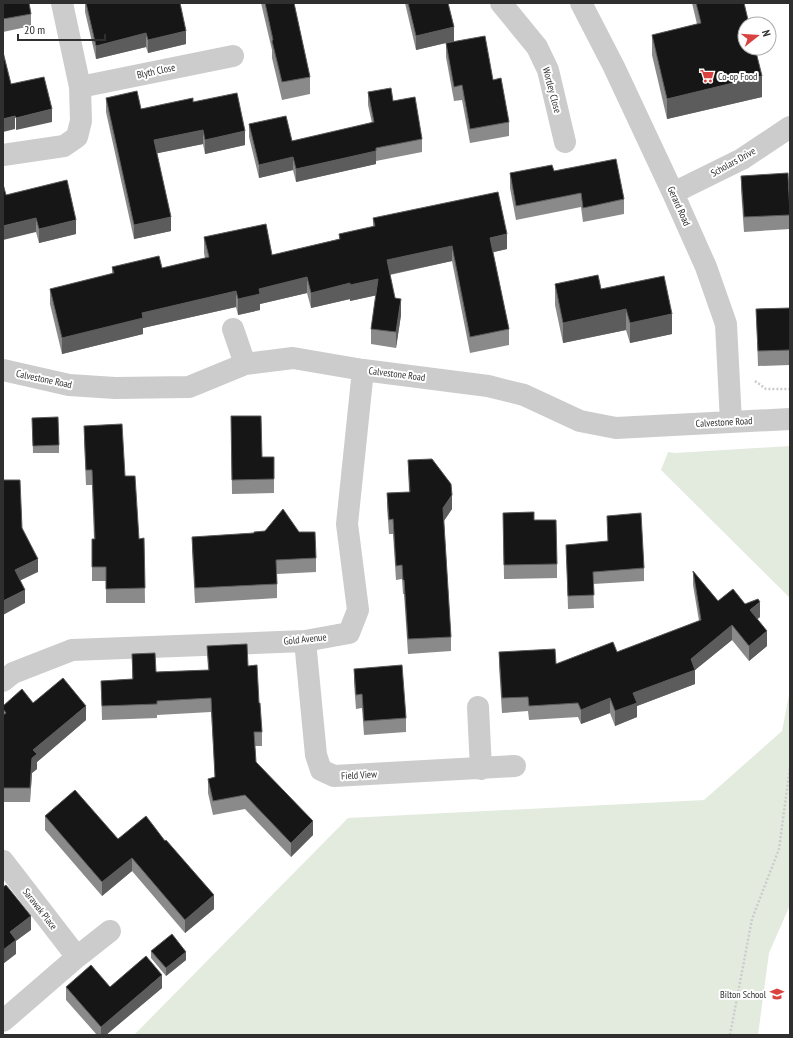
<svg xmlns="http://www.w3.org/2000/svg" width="793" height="1038" viewBox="0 0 793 1038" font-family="'PT Sans Narrow',sans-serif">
  <rect width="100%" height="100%" fill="#fff"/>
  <path fill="#e3ebde" d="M790,446v152l-129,-128 7,-18 7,1z
    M790,690v215l-21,48 -11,82h-624l214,-217 356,-18 78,-69z"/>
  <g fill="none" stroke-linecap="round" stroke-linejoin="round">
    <path stroke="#ccc" stroke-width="2.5" stroke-dasharray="2 2" stroke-linecap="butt" d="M755,381l11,8h24
      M730,1035l22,-116 27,-70 11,-82"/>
    <path stroke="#ccc" stroke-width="22" d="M501,3l36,44 11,23 17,72
      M581,3l33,64 59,126 33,74 20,57 5,98
      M80,87l153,-31
      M3,155l61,-9 13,-9 4,-16 -1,-34 -18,-84
      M673,193l69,-34 48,-32
      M233,329l12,35
      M3,370l66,15 46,3 74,-1 56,-23 48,-6 70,12 125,16 36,9 56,26 36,7 174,-9
      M305,641l11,114 5,15 13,6 181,-10
      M3,681l10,-8 59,-23 233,-9 44,-8 9,-23 -11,-86 16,-154
      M478,707l3,62
      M3,861l74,96
      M3,1021l74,-64 33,-26"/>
  </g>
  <path fill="#8a8a8a" d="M3,3l28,11v12l-28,6z
    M85,3h95l6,41 -38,9 -2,-6 -50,12 -11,-47z
    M261,3h33l16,74v17l-28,6 -10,-42v-8z
    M405,3h43l6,38 39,39 16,42v14l-39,7 -8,-43 -8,1 -8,-44v-14l-30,7z
    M692,3h52l18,94 -95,22 -15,-64v-20l45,-11z
    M368,92l25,9 29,38v13l-46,9v3l-80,18 -3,-12 -34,8 -10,-41v-13l43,17 80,-18 -4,-18z
    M106,98l35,11 52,-7 52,43 -40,9 -2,-10 -46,9 14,78 -37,8 -28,-127z
    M554,171l70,28v15l-41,8 -2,-15 -65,13 -6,-32v-15z
    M741,176l49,37v16l-46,3 -3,-42z
    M6,195l70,39 -37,9 -3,-11z
    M373,218l134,31 -14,3 16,77v16l-39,8 -18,-92 -62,14 5,23 6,17 -5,33 -25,-4v-15l5,-34 -26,6v-2l-39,9 -4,-15 -47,11v6l-22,5 -2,-8 -93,21v6l-81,20 -12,-50v-15l62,-15v-7l50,1 43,-10 -1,-5v-16l68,18 67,-16v-5l34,-7z
    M555,284l46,5 71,45 -42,9 -4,-13 -63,13 -8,-38z
    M790,308v57l-32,1 -2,-57z
    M231,416l31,41h12v36l-42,1z
    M32,418l27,27v8h-26z
    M84,426l41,50 14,63 5,-1 1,65h-39v-22h-14v-42h2l-2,-54h-6l-2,-45z
    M408,460l44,49 -8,12 7,116v14l-43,3 -4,-60h-1l-1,-15 -6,1 -3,-46h-4l-2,-27v-14l22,-1z
    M503,513l31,7 23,44v14l-53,1z
    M607,516l37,52v13l-51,3 1,24 -26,1 -2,-64 42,-3z
    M192,537l124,21v14l-39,2v24l-82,5 -3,-52z
    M693,571l25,30 27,3 15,13 -3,2 10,27 -18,15 -17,-21 -37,30v14l-58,22v11l-22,9 -5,-13 -29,11 -3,-7 -49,3 -1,-9 -26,2 -3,-47v-14l57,12 61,-12 82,-31 -6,-36z
    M207,646l41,20 11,37 3,29v14h-7l1,16 57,73 -22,22 -46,-48 -32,6 -5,-22v-14l7,-2 -4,-65 -54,3v3l-55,2 -1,-39 31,-2v-25l24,18 52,-2z
    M354,669l52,49v14l-42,3 -2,-27 -6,1 -2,-26z
    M33,703l53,17 -49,42v7l-5,4 -2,29h-27v-96z
    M45,816l73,23 96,70 -29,24 -53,-62 -30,25 -57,-66z
    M151,951l35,9 -20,16 -15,-18z
    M66,987h44l52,1 -56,47h-9l-31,-35z"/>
  <path fill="#5c5c5c" d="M454,27v14l-38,9v-14z
    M186,31v13l-38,9v-13z
    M146,33v14l-50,12v-13z
    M762,76v21l-95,22v-20z
    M52,109v13l-36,8v-12z
    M15,116v13l-12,3v-13z
    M203,130v14l-49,10v-14z
    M245,131v14l-40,9v-14z
    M376,151v13l-80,18v-13z
    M293,157v13l-34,8v-13z
    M171,217v14l-37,8v-14z
    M36,218v14l-33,8v-14z
    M76,220v14l-37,9v-14z
    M507,234v15l-17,4v-15z
    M452,246v15l-65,14v-15z
    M307,277v16l-47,11v6l-22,5v-16l21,-10z
    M378,279v16l-28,6v-16z
    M350,283v16l-39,9v-15z
    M236,291v16l-93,21v6l-81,20v-16l80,-25z
    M401,299v16l-5,33v-16z
    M626,309v21l-63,13v-20z
    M672,314v20l-42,9v-20z
    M452,495v14l-9,13v-14z
    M38,559v13l-23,11v-13z
    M25,590v13l-22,12v-14z
    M760,602v15l-10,8v-15z
    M732,625v15l-37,30v14l-58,22v11l-22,9v-15l18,-18 58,-34z
    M767,631v15l-18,15v-15z
    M610,698v15l-29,11v-14z
    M86,706v14l-49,42v7l-5,4 -2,29 2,-44 1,-8z
    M313,821v14l-22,22v-14z
    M132,858v13l-30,25v-14z
    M214,895v14l-29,24v-13z
    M31,916v14l-15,11v13l-13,10v-14l7,-18z
    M186,952v8l-20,16v-8z
    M162,975v13l-56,47h-5v-8z"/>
  <path fill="#161616" stroke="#5c5c5c" d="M3,3h26l2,11 -28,5z
    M86,3h94l6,28 -38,9 -2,-7 -50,13z
    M265,3h29l16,74 -28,5 -10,-41 1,-1z
    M408,3h40l6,24 -38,9z
    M696,3h48l5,21h-4v24h10l7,28 -95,23 -15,-64 49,-12z
    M485,36l8,44 8,-2 8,44 -39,7 -8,-44 -8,2 -8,-44z
    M3,52l8,32 33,-7 8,32 -36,9 -1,-2 -12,3z
    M391,88l2,13 22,-4 7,42 -46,9v3l-80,18 -3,-12 -34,8 -10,-41 37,-8 6,25 82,-19 -6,-30z
    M137,91l4,18 52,-11v4l44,-9 8,38 -40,9 -2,-10 -49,10 17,77 -37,8 -28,-127z
    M616,159l8,40 -41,9 -2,-15 -65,13 -6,-33 42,-8 2,6z
    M788,173l2,42 -46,2 -3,-41z
    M67,180l9,40 -37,9 -3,-11 -33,8v-42l3,11z
    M498,192l9,42 -17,4 19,91 -39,8 -18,-91 -65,14 8,38 6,1 -5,33 -25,-3 7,-50 -28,6v-2l-39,10 -4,-16 -48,12 1,5 -22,5 -2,-8 -94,22 1,5 -81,20 -12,-49 64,-16 -2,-6 47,-11 3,12 47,-11 -5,-20 62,-13 6,31 68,-16 -1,-5 36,-8 -2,-8z
    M598,275l3,14 63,-13 8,38 -42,9 -4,-14 -63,14 -8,-39z
    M790,308v42l-32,1 -2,-42z
    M231,416h30l1,41h12v22l-42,1z
    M58,417l1,28 -26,1 -1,-28z
    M122,424l3,52h10l4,63 5,-1 1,50 -39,1v-22h-14v-28h3l-3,-69h-6l-2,-44z
    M432,459l19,25 1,11 -9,13 8,129 -43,2 -4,-59h-1l-1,-15 -6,1 -3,-47 -4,1 -2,-27 23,-1 -2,-32z
    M3,480h17l2,48 16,31 -23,11 10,20 -22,11z
    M283,509l16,23h16l1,26 -40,2 1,24 -82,4 -3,-51 62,-4v-1l11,-1z
    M534,512v8h22l1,44 -53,1 -1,-52z
    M641,513l3,55 -51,4 1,23 -26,1 -2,-51 42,-4 -1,-25z
    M693,571l25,30 15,-12 12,15 13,-5 2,3 -10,8 17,21 -18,15 -17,-21 -41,34 4,11 -62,23 4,10 -22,8 -5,-13 -29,12 -3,-7 -49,3 -1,-9 -26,1 -3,-46 56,-3 1,15 57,-22 4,10 84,-32z
    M247,644l1,22 9,-1 2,38h1l2,29h-8l2,30 57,59 -22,22 -46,-48 -32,6 -5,-22 7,-2 -4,-79 -54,3v3l-55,2 -1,-25 32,-2 -1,-25 23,-1 1,19 53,-2 -2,-24z
    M402,665l4,53 -42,3 -2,-27 -6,1 -2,-26z
    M63,678l23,28 -53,44 4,4 -5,4 -2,30h-27v-73l3,-2 -3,-4v-3l19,-17 11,14z
    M75,790l43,49 28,-23 19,25 1,-1 48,55 -29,25 -53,-62 -30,24 -57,-66z
    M6,885l25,31 -21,16 6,8 -13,10v-63z
    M172,934l14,18 -20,16 -15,-17z
    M146,956l16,19 -61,52 -35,-40 25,-22 19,22z"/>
  <defs>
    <symbol id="supermarket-bare" viewBox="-9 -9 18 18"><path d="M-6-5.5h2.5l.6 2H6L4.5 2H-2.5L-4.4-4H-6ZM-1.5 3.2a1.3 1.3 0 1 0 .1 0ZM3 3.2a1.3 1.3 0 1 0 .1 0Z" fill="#d9423e" stroke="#fff" stroke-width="2.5" paint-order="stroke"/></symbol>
    <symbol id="school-bare" viewBox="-9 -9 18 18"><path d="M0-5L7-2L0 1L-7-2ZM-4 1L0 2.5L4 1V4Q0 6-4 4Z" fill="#d9423e" stroke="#fff" stroke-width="2.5" paint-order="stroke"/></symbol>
  </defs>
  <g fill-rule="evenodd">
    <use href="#supermarket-bare" x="697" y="66" width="20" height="20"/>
    <use href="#school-bare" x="767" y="984" width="20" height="20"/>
  </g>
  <g text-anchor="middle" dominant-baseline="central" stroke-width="4" stroke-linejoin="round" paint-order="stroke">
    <g font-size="10" fill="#2f2f2f" stroke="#fff">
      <text transform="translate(156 71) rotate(-12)">Blyth Close</text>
      <text transform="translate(552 90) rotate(75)">Wortley Close</text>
      <text transform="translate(733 162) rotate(-29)">Scholars Drive</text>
      <text transform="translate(679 206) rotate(66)">Gerard Road</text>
      <text transform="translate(397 374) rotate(7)">Calvestone Road</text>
      <text transform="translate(44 379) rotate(12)">Calvestone Road</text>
      <text transform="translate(724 422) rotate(-3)">Calvestone Road</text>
      <text transform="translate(305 639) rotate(-6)">Gold Avenue</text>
      <text transform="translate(359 775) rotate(-3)">Field View</text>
      <text transform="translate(40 909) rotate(52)">Sarawak Place</text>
    </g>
    <g font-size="10" fill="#2f2f2f" stroke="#fff" text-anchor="start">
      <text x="718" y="76">Co-op Food</text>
      <text x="766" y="994" text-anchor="end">Bilton School</text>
    </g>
  </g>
  <rect width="793" height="1038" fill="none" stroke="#2f2f2f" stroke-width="8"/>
  <g transform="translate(757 36) rotate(73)"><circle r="19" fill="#ffffff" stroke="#acacac"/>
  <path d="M0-3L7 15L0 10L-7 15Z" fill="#d9423e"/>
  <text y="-6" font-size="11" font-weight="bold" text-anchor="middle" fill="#2f2f2f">N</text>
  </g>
  <path d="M18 34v6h87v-6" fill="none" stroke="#2f2f2f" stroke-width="2"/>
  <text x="24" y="34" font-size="12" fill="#2f2f2f" stroke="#ffffff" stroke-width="3" paint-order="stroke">20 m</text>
</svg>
